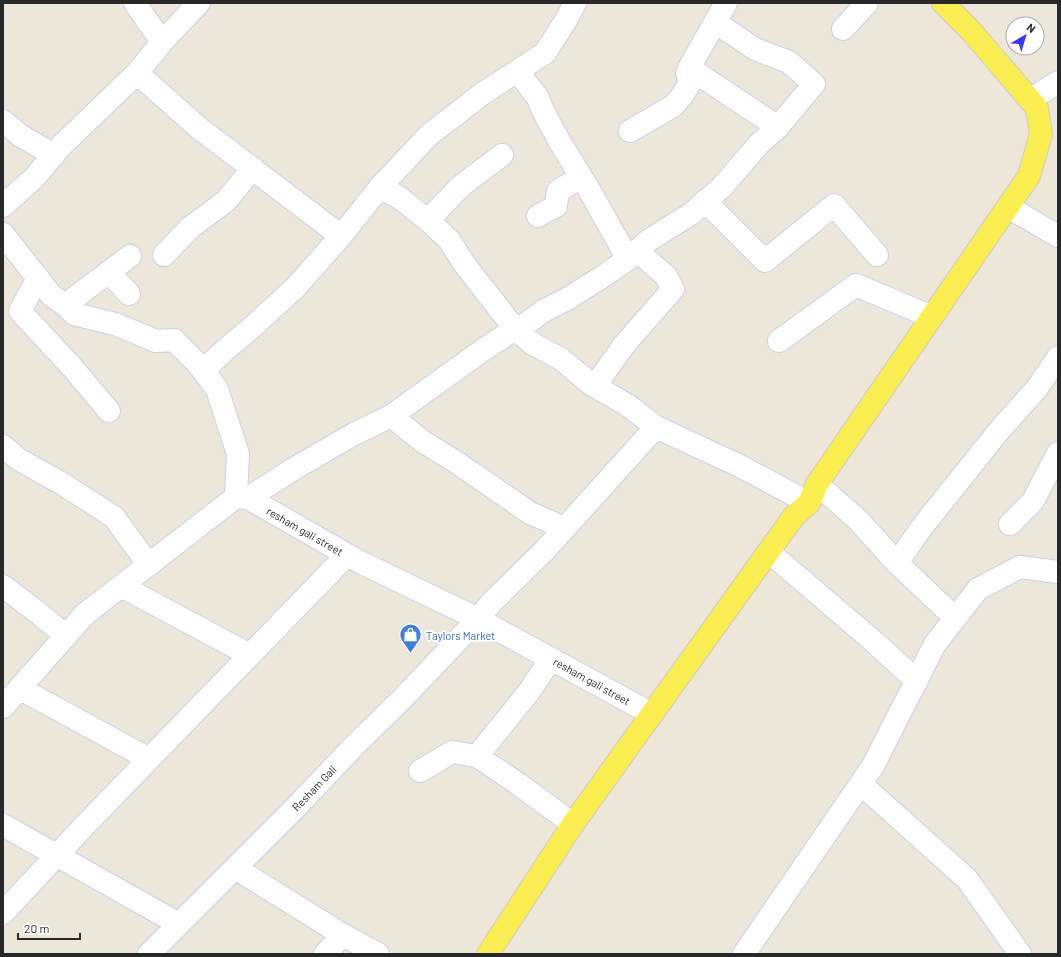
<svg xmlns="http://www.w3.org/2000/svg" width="1061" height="957" viewBox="0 0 1061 957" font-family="Barlow,sans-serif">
  <rect width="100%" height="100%" fill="#ece7d9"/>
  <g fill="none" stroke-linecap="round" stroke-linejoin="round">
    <defs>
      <path id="minor" d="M135,3l27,39
        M843,29l24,-26
        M689,68l89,59
        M518,72l20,26 5,13 18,33 27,44 40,71
        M137,73l62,55 142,108
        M1030,100l28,-18
        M3,121l18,15 33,19
        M630,131l43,-25 9,-10 9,-15 -4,-8 2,-5 37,-65
        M380,187l20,11 31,25 18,17 16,25 50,64 18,15 28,15 30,25 38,22 27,21 84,39 69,37
        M705,201l60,60 69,-56 43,50
        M3,206l32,-29 26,-31 76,-73 25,-31 37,-39
        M1008,207l50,29
        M538,216l18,-10 2,-15 23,-14
        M428,220l34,-35 40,-30
        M3,234l48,61 14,10 9,9 41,10 41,17 18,-1 24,24 19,25 21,65 -2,43
        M164,255l27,-28 35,-26 27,-33
        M109,272l20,22
        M38,278l-18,33 51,55 38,45
        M65,305l65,-49
        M779,341l77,-56 76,32
        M203,371l22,-21 24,-20 46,-42 46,-52 39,-49 49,-52 53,-41 63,-41 21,-33 9,-17
        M595,386l29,-41 49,-56 -7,-13 -29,-25
        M391,416l31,25 34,21 74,51 34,15
        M3,446l15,13 43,24 53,34 34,47
        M817,484l41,36 39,43
        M248,498l47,-30 59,-34 37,-18 92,-66 32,-21 12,-6 18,-13 22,-11 35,-22 26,-18 21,-19 42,-26 31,-27 37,-43 19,-17 36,-43 -25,-22 -34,-13 -40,-27
        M1010,524l23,-23 25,-48
        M769,552l103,88 45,41
        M3,586l38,29 25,21
        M121,586l129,69
        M955,618l-58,-55 25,-36 76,-95 40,-45 20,-30
        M19,688l130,71
        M3,707l82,-93 151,-117 12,1 110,63 120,58 174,95
        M477,756l51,-63 23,-34
        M420,771l32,-19 25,4 40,27 56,41
        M861,784l106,95 53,75
        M3,825l176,99
        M235,868l108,67 -18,19
        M3,913l84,-90 260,-268
        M343,935l35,19
        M149,954l149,-149 56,-59 49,-48 75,-79 14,-17 53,-52 111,-123
        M744,954l130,-190 61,-120 43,-55 42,-22 38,5"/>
      <path id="major" d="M488,954l85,-130 221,-308 15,-13 8,-19 212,-308 12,-42 -4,-26 -66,-77 -28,-28"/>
    </defs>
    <use href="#minor" stroke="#cecfe3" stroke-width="24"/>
    <use href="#major" stroke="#cbcbcb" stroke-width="24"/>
    <use href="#minor" stroke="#fff" stroke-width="22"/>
    <use href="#major" stroke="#faee50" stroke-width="22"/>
  </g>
  <defs>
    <symbol id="shop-pin" viewBox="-11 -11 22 30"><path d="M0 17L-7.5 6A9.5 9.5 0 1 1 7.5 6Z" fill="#3f7fe0" stroke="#fff"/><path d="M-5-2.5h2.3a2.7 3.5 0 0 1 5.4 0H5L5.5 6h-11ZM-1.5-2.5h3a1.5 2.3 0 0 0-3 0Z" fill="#fff"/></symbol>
  </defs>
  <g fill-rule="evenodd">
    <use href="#shop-pin" x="398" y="622" width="25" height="34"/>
  </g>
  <g text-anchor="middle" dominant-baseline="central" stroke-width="3.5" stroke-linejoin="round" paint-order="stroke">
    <g font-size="11" fill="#282828" stroke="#fff">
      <text transform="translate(305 531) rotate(30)">resham gali street</text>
      <text transform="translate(592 681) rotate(29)">resham gali street</text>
      <text transform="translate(314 788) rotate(-46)">Resham Gali</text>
    </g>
    <g font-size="11" fill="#366cbe" stroke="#fff" text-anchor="start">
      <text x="426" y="635">Taylors Market</text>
    </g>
  </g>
  <rect width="1061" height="957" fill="none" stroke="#282828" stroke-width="8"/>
  <g transform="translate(1025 36) rotate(38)"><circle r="19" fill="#ffffff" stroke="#a9a9a9"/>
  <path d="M0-3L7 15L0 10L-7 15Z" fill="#3337ff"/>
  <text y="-6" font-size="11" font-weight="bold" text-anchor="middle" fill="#282828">N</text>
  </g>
  <path d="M18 933v6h62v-6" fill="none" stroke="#282828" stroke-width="2"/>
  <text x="24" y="933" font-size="12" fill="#282828" stroke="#ffffff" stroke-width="3" paint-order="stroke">20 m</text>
</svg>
